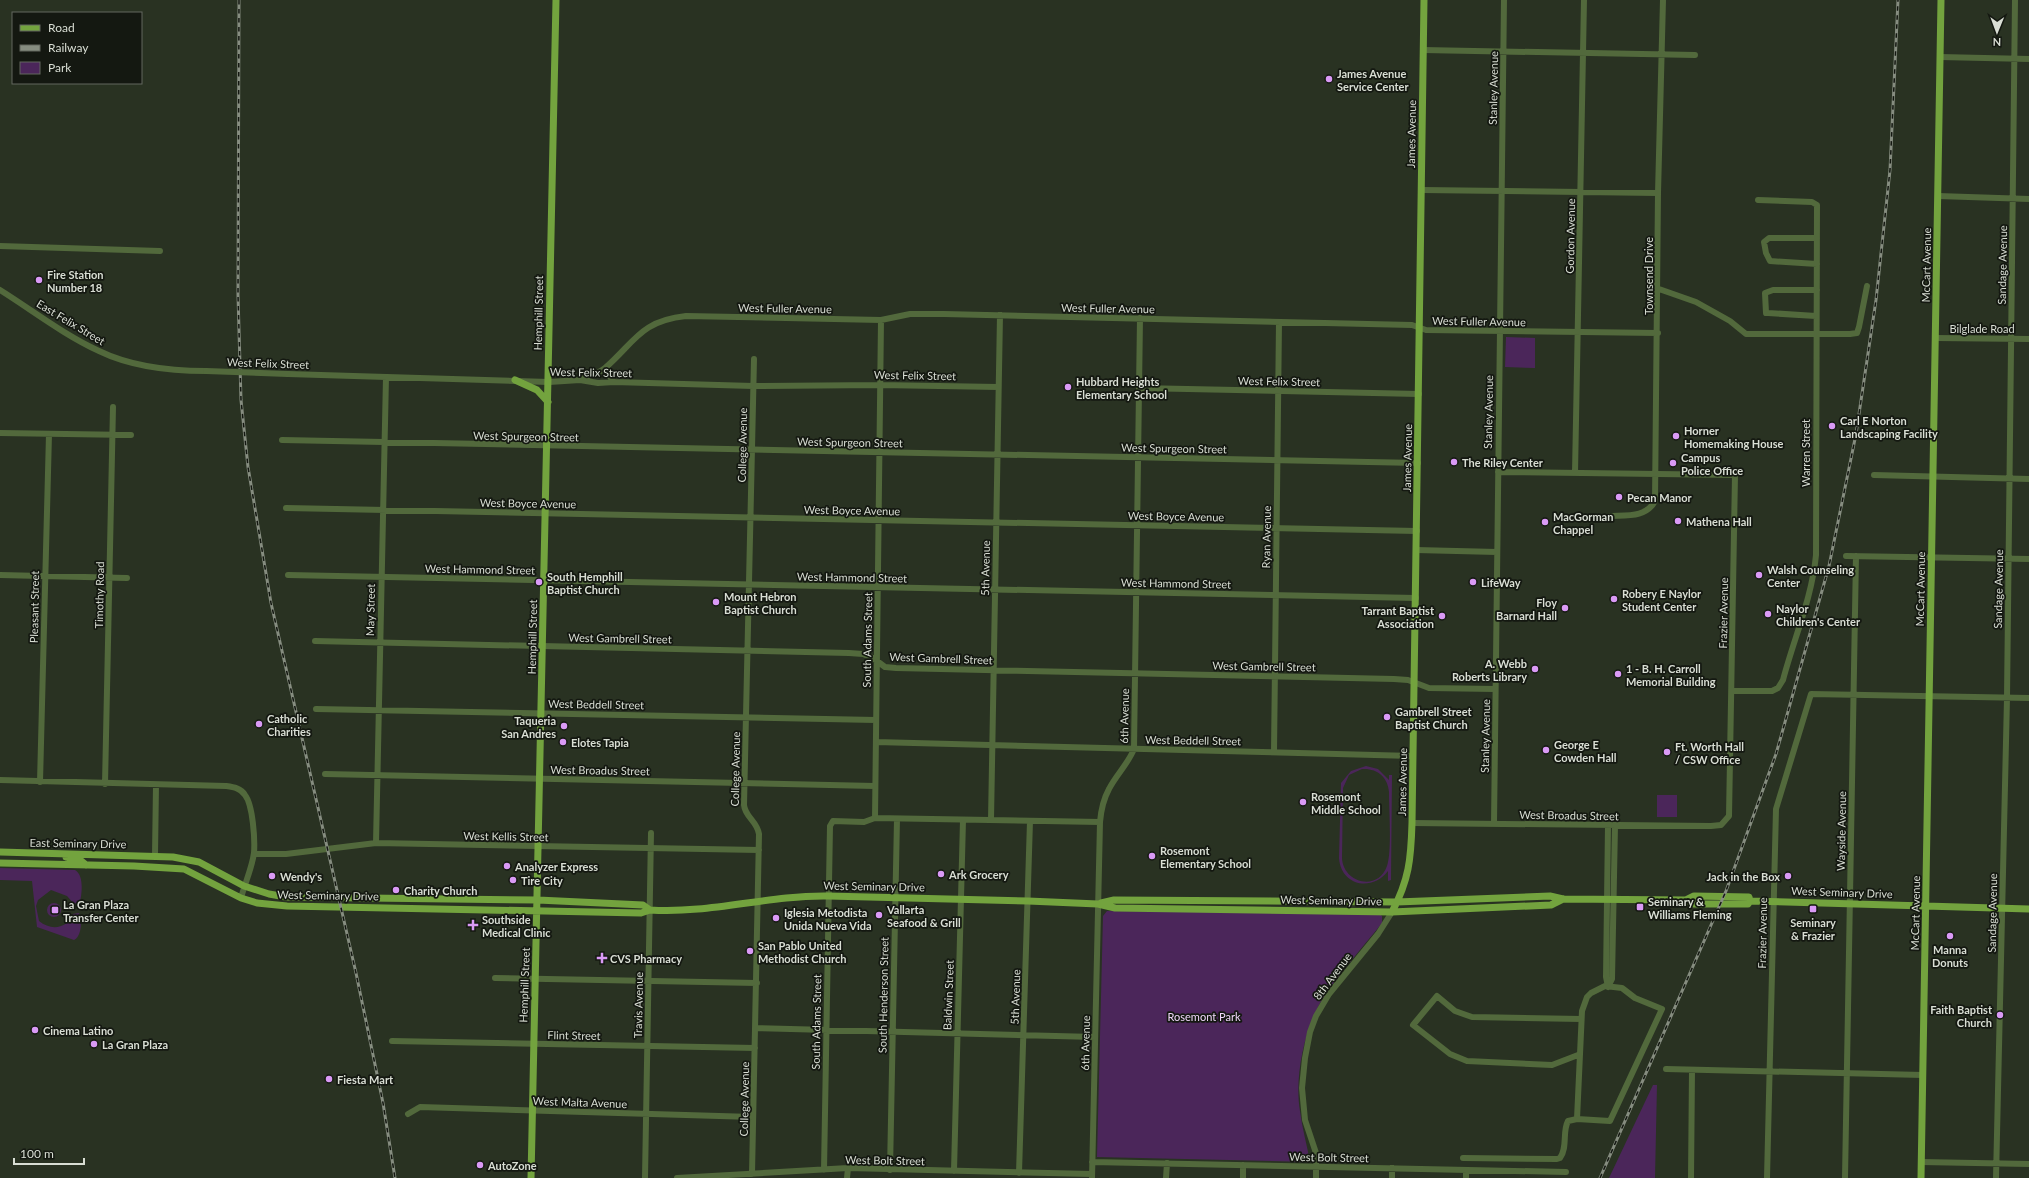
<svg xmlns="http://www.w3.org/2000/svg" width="2029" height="1178" viewBox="0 0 2029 1178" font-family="Lato,sans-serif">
  <rect width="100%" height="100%" fill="#293222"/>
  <path fill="#4b265a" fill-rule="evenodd" d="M1506,337l29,1v30l-30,-1z
    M1366,766l12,3 11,11v-5h3l-1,105 -3,1v-10c-16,21 -47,15 -49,-13l2,-75 10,-12zM1362,769c15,-1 26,8 27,23 0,17 3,60 -2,74 -9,26 -44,17 -45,-8l1,-70 6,-13z
    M1657,795h20v22h-20z
    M0,868l75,2c9,5 7,23 5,32l-6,2 -7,-8 -16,-6 -13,10 -2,6 3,15c12,10 28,8 34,-7l6,-1c3,7 3,23 -5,27l-37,-13 -5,-46 -32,-1z
    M47 910a7 7 0 1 1 14 0a7 7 0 1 1-14 0Z
    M1107,911l273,3 2,2v7c-19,24 -40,47 -57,72 -20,30 -31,81 -25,116 2,17 7,34 10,51l-213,-5 6,-241z
    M1653,1085h4l-2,93h-46z"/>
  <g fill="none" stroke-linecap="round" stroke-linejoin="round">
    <path stroke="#52693c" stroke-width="6" d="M1423,50l272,5
      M1940,57l89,2
      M1422,190l236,3
      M1938,196l91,3
      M0,246l160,5
      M1817,264l-47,-3 -4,-8 -2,-11 5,-4h48
      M1659,289l37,13 34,19 16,13h104l7,-1 2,-6 8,-41
      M0,290c32,20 64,45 99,61 33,16 71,20 107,20
      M1816,316l-48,-3h-2l-1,-20 8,-3h44
      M1936,338l93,1
      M604,369l10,13
      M288,374l261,8 31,-2 18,3 16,-1 139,4 127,-1 118,2
      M580,380c8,-4 18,-6 25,-12 30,-26 35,-47 81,-52l195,4 29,-6h34l468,11 14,5 232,3
      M1139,388l280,6
      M0,433l131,2
      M282,440l1136,23
      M1575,473l9,-473
      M1874,475l155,4
      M286,508l1131,23
      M1609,516c17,-1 37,2 46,-15l3,-308 5,-193
      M1416,550l81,2
      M1846,556l183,3
      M0,575l127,3
      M288,575l1128,23
      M315,641l534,12 14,1 10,4 12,9 11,1 498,11 14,1 21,8 66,1
      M1732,691h40l6,-3 5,-8c11,-42 29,-82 33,-125l1,-350 -5,-3 -54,-2
      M316,709l560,11
      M876,742l537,14
      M1274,752l5,-430
      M325,774l550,12
      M0,780l226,6c7,1 15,2 19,9 8,10 10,45 9,58 -2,15 -9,30 -13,45
      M40,782l9,-348
      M105,784l8,-377
      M875,818l6,-498
      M875,818l225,4
      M991,820l9,-505
      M1412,823l299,3 10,-1 8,-9 6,-341 -237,-3
      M1494,824l10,-824
      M376,843l10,-466
      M254,854h32l90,-11 383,7
      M155,855l1,-70
      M495,978l262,5
      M1608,987l4,-8 3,-154
      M1608,987l-2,-10 2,-152
      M756,1028l339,9
      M392,1041l363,7
      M1578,1055l-26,10 -85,-4 -17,-7 -37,-29 24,-29 18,15 17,6 109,2
      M1666,1069l257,6
      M408,1114l12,-7 333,10
      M1463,1158l94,1 3,-1c8,-11 2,-26 8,-37l9,-2 33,2 52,-112 -27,-11 -13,-10 -17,-2 -14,7 -4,4 -5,14 -5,108
      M1092,1162l474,10
      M1921,1162l108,2
      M824,1170l6,-344 3,-5 31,1 11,-4
      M890,1170l7,-351
      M954,1171l9,-351
      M1019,1173l11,-352
      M752,1174l7,-340c-2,-13 -14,-17 -15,-29l10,-446
      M645,1178l6,-345
      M677,1178l171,-10 244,6
      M847,1178l1,-10
      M1092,1178l8,-356c1,-12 3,-22 9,-33 7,-14 19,-25 25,-40l6,-431
      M1166,1178l1,-15
      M1243,1178v-13
      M1316,1178v-25l-11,-33 -3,-32 3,-30 5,-26 6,-16 13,-22 49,-60 14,-22
      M1392,1178v-10
      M1466,1178v-8
      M1691,1178l1,-108
      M1767,1178l9,-369 35,-115 218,4
      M1845,1178l11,-622
      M1996,1178l11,-480 8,-698"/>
    <path stroke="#73a33e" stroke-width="7" d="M515,380l22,10 11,12
      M0,852l173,5 26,5 45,24 25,8 17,3 252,3 105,5 7,5
      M66,857l14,3 6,5
      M0,863l134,3 50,3 57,29 16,5 30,3 354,7 9,-3c60,4 118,-15 178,-14l200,5 70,3 17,4 277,4 159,-7 12,-6
      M1686,900l8,-4 55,1 1,4 279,8
      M1101,903l13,-3 283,2 153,-6 13,3 123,1 8,4h54l2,-3
      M1392,912c17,-32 19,-53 20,-89l12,-823
      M531,1178l25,-1178
      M1921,1178l20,-1178"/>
    <defs>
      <path id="rail" d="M239,0l-1,295 3,105 7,67 23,136 85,370 27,130 12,75
        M1600,1178l126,-287 50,-137 53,-188 27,-132 20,-134 14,-130 8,-170"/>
    </defs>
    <use href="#rail" stroke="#868d80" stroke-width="3"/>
    <use href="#rail" stroke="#141811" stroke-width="1.5" stroke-dasharray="4.5" stroke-linecap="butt"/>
    <path stroke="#52693c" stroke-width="6" d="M206,371l82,3"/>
  </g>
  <g fill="#da9af6" stroke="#141811" stroke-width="1.5">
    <circle cx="1329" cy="79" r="4"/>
    <circle cx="39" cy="280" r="4"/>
    <circle cx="1068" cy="387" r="4"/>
    <circle cx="1832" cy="426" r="4"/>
    <circle cx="1676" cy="436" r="4"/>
    <circle cx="1454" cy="462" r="4"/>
    <circle cx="1673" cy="463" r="4"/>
    <circle cx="1619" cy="497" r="4"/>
    <circle cx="1678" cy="521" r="4"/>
    <circle cx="1545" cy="522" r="4"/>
    <circle cx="1759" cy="575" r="4"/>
    <circle cx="539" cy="582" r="4"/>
    <circle cx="1473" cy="582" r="4"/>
    <circle cx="1614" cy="599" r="4"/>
    <circle cx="716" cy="602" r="4"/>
    <circle cx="1565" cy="608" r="4"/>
    <circle cx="1768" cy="614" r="4"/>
    <circle cx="1442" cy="616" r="4"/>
    <circle cx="1535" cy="669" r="4"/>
    <circle cx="1618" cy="674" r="4"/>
    <circle cx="1387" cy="717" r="4"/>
    <circle cx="259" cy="724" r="4"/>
    <circle cx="564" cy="726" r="4"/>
    <circle cx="563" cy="742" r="4"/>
    <circle cx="1546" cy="750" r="4"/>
    <circle cx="1667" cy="752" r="4"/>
    <circle cx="1303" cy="802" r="4"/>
    <circle cx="1152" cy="856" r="4"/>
    <circle cx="507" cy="866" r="4"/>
    <circle cx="941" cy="874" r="4"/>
    <circle cx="272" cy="876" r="4"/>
    <circle cx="1788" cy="876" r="4"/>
    <circle cx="513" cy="880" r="4"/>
    <circle cx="396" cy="890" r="4"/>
    <rect x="1636" y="903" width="8" height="8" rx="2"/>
    <rect x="1809" y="905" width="8" height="8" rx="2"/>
    <rect x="51" y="906" width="8" height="8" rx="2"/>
    <circle cx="879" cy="915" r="4"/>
    <circle cx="776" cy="918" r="4"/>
    <path d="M471 919h4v4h4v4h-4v4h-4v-4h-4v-4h4z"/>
    <circle cx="1950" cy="936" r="4"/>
    <circle cx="750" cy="951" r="4"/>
    <path d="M600 952h4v4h4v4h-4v4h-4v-4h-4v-4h4z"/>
    <circle cx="2000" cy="1015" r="4"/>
    <circle cx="35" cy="1030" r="4"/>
    <circle cx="94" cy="1044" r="4"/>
    <circle cx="329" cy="1079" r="4"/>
    <circle cx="480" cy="1165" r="4"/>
  </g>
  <g text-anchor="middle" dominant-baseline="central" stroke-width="3.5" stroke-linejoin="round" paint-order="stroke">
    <g font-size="11" font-weight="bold" fill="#d9ded4" stroke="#141811" text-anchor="start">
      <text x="1337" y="73">James Avenue<tspan x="1337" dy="13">Service Center</tspan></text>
      <text x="47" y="274">Fire Station<tspan x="47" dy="13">Number 18</tspan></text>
      <text x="1076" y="381">Hubbard Heights<tspan x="1076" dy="13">Elementary School</tspan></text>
      <text x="1840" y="420">Carl E Norton<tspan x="1840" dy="13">Landscaping Facility</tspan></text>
      <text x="1684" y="430">Horner<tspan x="1684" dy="13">Homemaking House</tspan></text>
      <text x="1681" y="457">Campus<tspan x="1681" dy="13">Police Office</tspan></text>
      <text x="1462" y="462">The Riley Center</text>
      <text x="1627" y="497">Pecan Manor</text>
      <text x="1553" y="516">MacGorman<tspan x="1553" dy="13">Chappel</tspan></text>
      <text x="1686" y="521">Mathena Hall</text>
      <text x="1767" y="569">Walsh Counseling<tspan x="1767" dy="13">Center</tspan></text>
      <text x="547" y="576">South Hemphill<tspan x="547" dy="13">Baptist Church</tspan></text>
      <text x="1481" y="582">LifeWay</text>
      <text x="1622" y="593">Robery E Naylor<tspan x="1622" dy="13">Student Center</tspan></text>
      <text x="724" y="596">Mount Hebron<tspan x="724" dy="13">Baptist Church</tspan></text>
      <text x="1557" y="602" text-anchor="end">Floy<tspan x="1557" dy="13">Barnard Hall</tspan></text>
      <text x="1776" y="608">Naylor<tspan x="1776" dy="13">Children's Center</tspan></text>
      <text x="1434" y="610" text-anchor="end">Tarrant Baptist<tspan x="1434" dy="13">Association</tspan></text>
      <text x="1527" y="663" text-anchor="end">A. Webb<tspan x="1527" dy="13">Roberts Library</tspan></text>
      <text x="1626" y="668">1 - B. H. Carroll<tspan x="1626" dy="13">Memorial Building</tspan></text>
      <text x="1395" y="711">Gambrell Street<tspan x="1395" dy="13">Baptist Church</tspan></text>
      <text x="267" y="718">Catholic<tspan x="267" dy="13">Charities</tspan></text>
      <text x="556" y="720" text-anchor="end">Taqueria<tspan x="556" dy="13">San Andres</tspan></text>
      <text x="571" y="742">Elotes Tapia</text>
      <text x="1554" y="744">George E<tspan x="1554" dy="13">Cowden Hall</tspan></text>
      <text x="1675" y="746">Ft. Worth Hall<tspan x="1675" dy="13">/ CSW Office</tspan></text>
      <text x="1311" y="796">Rosemont<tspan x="1311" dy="13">Middle School</tspan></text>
      <text x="1160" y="850">Rosemont<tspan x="1160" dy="13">Elementary School</tspan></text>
      <text x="515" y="866">Analyzer Express</text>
      <text x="949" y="874">Ark Grocery</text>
      <text x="280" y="876">Wendy's</text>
      <text x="1780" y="876" text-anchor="end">Jack in the Box</text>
      <text x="521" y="880">Tire City</text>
      <text x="404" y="890">Charity Church</text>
      <text x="1648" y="901">Seminary &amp;<tspan x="1648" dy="13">Williams Fleming</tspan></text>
      <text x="63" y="904">La Gran Plaza<tspan x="63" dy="13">Transfer Center</tspan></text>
      <text x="887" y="909">Vallarta<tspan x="887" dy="13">Seafood &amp; Grill</tspan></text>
      <text x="784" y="912">Iglesia Metodista<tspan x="784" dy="13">Unida Nueva Vida</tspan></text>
      <text x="482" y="919">Southside<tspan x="482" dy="13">Medical Clinic</tspan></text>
      <text x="1813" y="922" text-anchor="middle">Seminary<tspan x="1813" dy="13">&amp; Frazier</tspan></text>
      <text x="758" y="945">San Pablo United<tspan x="758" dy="13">Methodist Church</tspan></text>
      <text x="1950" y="949" text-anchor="middle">Manna<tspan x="1950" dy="13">Donuts</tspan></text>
      <text x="610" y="958">CVS Pharmacy</text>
      <text x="1992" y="1009" text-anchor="end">Faith Baptist<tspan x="1992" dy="13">Church</tspan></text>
      <text x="43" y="1030">Cinema Latino</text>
      <text x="102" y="1044">La Gran Plaza</text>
      <text x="337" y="1079">Fiesta Mart</text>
      <text x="488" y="1165">AutoZone</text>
    </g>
    <g font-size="11" fill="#d9ded4" stroke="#141811">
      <text transform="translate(1493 88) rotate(-89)">Stanley Avenue</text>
      <text transform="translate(1411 134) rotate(-89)">James Avenue</text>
      <text transform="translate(1570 236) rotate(-89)">Gordon Avenue</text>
      <text transform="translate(1926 265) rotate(-89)">McCart Avenue</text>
      <text transform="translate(2002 265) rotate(-89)">Sandage Avenue</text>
      <text transform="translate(1648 276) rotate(-90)">Townsend Drive</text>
      <text transform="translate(785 308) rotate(1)">West Fuller Avenue</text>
      <text transform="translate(1108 308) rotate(1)">West Fuller Avenue</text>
      <text transform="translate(538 313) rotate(-89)">Hemphill Street</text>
      <text transform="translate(1479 321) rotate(1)">West Fuller Avenue</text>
      <text transform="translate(71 322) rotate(31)">East Felix Street</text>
      <text x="1982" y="328">Bilglade Road</text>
      <text transform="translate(268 363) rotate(2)">West Felix Street</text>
      <text transform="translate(591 372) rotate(1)">West Felix Street</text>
      <text transform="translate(915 375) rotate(1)">West Felix Street</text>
      <text transform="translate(1279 381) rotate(1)">West Felix Street</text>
      <text transform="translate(1488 412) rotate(-89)">Stanley Avenue</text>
      <text transform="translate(526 436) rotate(1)">West Spurgeon Street</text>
      <text transform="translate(850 442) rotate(1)">West Spurgeon Street</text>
      <text transform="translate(742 445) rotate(-89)">College Avenue</text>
      <text transform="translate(1174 448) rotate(1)">West Spurgeon Street</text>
      <text transform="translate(1805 453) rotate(-90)">Warren Street</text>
      <text transform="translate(1407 458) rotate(-89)">James Avenue</text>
      <text transform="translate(528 503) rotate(1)">West Boyce Avenue</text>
      <text transform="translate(852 510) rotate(1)">West Boyce Avenue</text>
      <text transform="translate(1176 516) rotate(1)">West Boyce Avenue</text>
      <text transform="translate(1266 537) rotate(-89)">Ryan Avenue</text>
      <text transform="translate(985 568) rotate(-89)">5th Avenue</text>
      <text transform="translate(480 569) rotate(1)">West Hammond Street</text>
      <text transform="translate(852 577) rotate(1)">West Hammond Street</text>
      <text transform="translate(1176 583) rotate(1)">West Hammond Street</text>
      <text transform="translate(1920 589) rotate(-89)">McCart Avenue</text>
      <text transform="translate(1998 589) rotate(-89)">Sandage Avenue</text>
      <text transform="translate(99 595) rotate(-89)">Timothy Road</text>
      <text transform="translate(34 607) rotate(-89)">Pleasant Street</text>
      <text transform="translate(370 610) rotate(-89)">May Street</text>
      <text transform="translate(1723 613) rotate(-89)">Frazier Avenue</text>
      <text transform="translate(532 637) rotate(-89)">Hemphill Street</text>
      <text transform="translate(620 638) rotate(1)">West Gambrell Street</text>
      <text transform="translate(867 640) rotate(-89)">South Adams Street</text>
      <text transform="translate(941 658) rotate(2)">West Gambrell Street</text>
      <text transform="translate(1264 666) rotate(1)">West Gambrell Street</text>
      <text transform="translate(596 704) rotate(1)">West Beddell Street</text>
      <text transform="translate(1124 716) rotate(-89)">6th Avenue</text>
      <text transform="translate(1485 736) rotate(-89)">Stanley Avenue</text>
      <text transform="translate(1193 740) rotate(1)">West Beddell Street</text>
      <text transform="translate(735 769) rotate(-89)">College Avenue</text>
      <text transform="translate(600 770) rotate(1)">West Broadus Street</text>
      <text transform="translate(1402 782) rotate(-89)">James Avenue</text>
      <text transform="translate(1569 815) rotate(1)">West Broadus Street</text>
      <text transform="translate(1841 831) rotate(-89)">Wayside Avenue</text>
      <text transform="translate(506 836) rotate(1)">West Kellis Street</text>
      <text transform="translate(78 843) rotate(1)">East Seminary Drive</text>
      <text transform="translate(874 886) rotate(1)">West Seminary Drive</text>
      <text transform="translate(1842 892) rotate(2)">West Seminary Drive</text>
      <text transform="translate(328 895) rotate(1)">West Seminary Drive</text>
      <text transform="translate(1331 900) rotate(1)">West Seminary Drive</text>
      <text transform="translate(1915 913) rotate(-89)">McCart Avenue</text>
      <text transform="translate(1992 913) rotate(-89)">Sandage Avenue</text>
      <text transform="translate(1762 933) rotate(-89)">Frazier Avenue</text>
      <text transform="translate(1332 976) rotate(-53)">8th Avenue</text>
      <text transform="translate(524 985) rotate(-88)">Hemphill Street</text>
      <text transform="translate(883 995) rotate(-89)">South Henderson Street</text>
      <text transform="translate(948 995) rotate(-88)">Baldwin Street</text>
      <text transform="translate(1015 997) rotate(-88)">5th Avenue</text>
      <text transform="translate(638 1005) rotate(-89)">Travis Avenue</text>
      <text transform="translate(816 1022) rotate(-89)">South Adams Street</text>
      <text transform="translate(574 1035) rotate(1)">Flint Street</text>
      <text transform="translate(1085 1043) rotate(-89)">6th Avenue</text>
      <text transform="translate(744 1099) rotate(-89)">College Avenue</text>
      <text transform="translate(580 1102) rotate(2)">West Malta Avenue</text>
      <text transform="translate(1329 1157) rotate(1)">West Bolt Street</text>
      <text transform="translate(885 1160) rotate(1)">West Bolt Street</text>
    </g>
    <g font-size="11" fill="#f0d7fa" stroke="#141811">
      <text x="1204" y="1016">Rosemont Park</text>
    </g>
  </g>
  <rect x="12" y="12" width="130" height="72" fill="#141811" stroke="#63675f"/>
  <rect x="20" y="25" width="20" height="6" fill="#73a33e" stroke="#63675f"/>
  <text x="48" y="32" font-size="12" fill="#d9ded4">Road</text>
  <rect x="20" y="45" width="20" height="6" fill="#868d80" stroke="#63675f"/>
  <text x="48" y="52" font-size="12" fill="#d9ded4">Railway</text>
  <rect x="20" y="62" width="20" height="12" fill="#4b265a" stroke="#63675f"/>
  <text x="48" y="72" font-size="12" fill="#d9ded4">Park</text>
  <g transform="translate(1997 32) rotate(181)" stroke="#141811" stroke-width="3" paint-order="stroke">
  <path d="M0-3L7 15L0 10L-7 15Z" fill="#d9ded4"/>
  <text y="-6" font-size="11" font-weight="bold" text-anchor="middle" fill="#d9ded4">N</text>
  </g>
  <path d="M14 1158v6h70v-6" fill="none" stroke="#d9ded4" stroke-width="2"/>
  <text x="20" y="1158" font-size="12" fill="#d9ded4" stroke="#141811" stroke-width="3" paint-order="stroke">100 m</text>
</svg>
